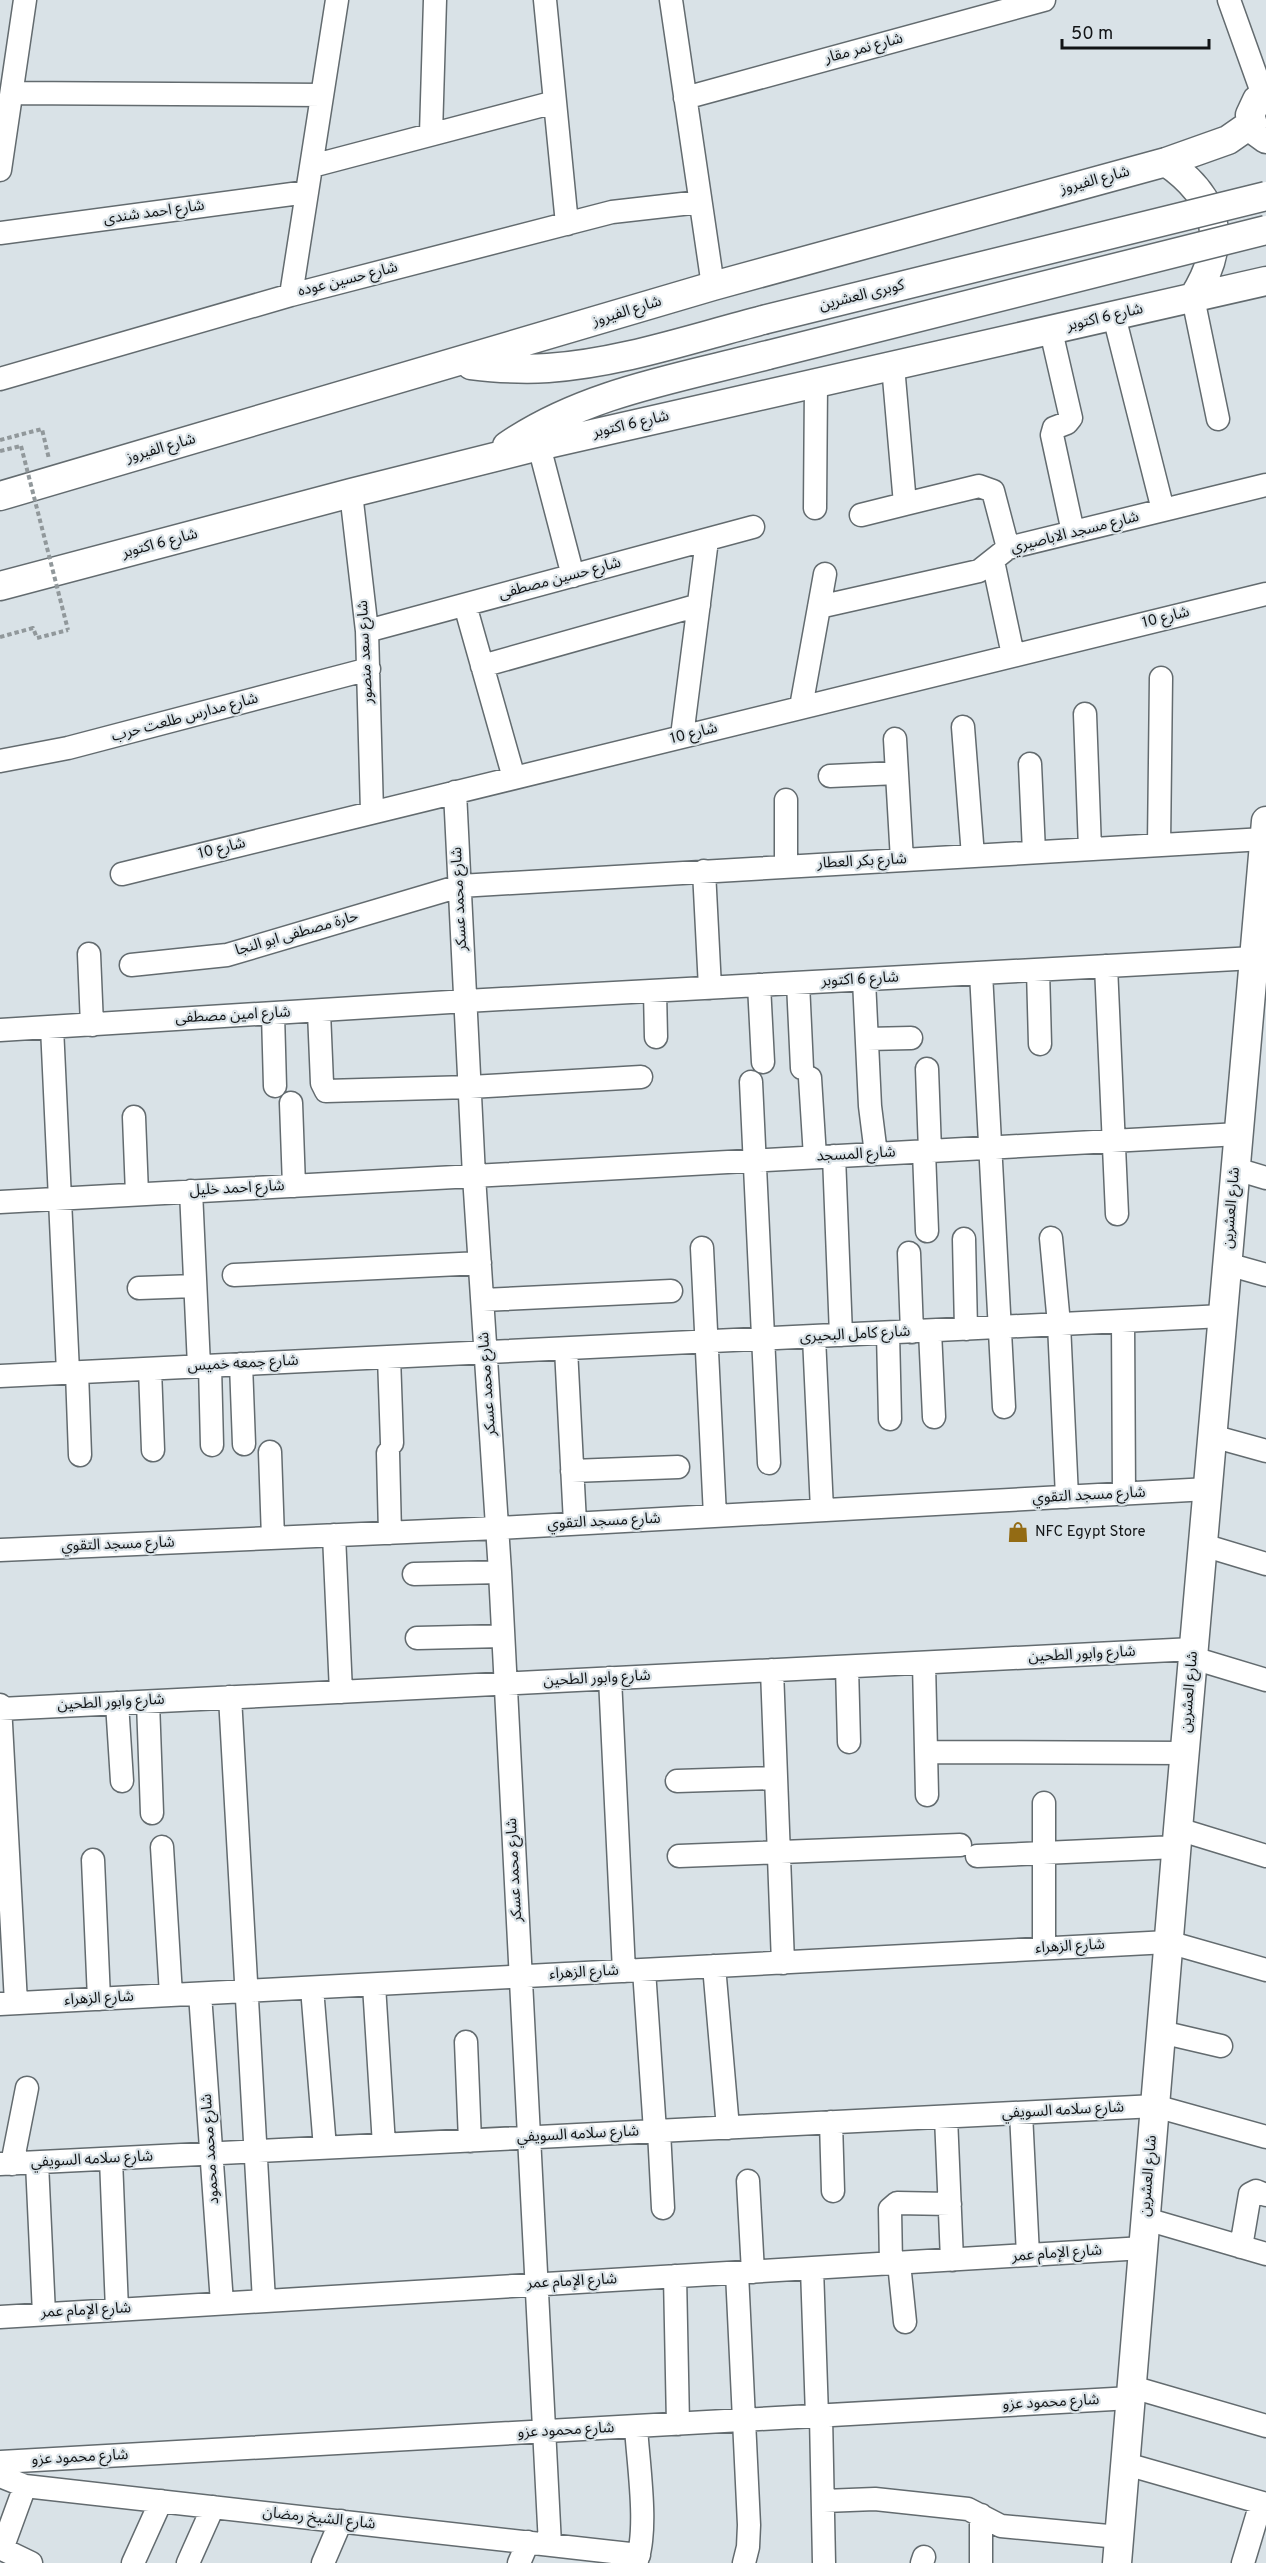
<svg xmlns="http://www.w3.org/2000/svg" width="1266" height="2563" viewBox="0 0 1266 2563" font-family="Overpass,'Noto Sans Arabic',sans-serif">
  <rect width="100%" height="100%" fill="#d9e2e7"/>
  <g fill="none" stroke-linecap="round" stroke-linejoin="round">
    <defs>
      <path id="minor" d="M545,0l22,224
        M671,0l42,286
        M1229,0l34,95
        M12,93l310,2
        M685,98l359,-98
        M431,134l4,-134
        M312,166l243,-64
        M0,170l25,-170
        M0,233l307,-41
        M291,295l46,-295
        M1193,298l25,121
        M1114,316l49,194
        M1051,331l20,87 -4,5 -13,5 -2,7 21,97
        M893,366l12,138 74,-18 14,5 15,57
        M0,379l291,-84 321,-83 88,-10
        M539,446l34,130
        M351,493l16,138 5,181
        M815,508l1,-125
        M861,515l44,-11
        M993,561l20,94
        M465,605l49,173
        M819,607l160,-36 29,-23 258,-63
        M367,631l386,-104
        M482,666l217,-61
        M801,707l24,-133
        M1085,714l5,135
        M963,727l10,129
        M682,736l25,-196
        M895,739l7,121
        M0,761l68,-13 301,-79
        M1030,764l4,88
        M830,776l67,-3
        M455,792l19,384 26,396 50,973
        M786,800v66
        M1159,845l2,-167
        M704,871l6,117
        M122,874l1144,-280
        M89,954l3,71
        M131,965l96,-10 233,-69 804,-47
        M1106,966l11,248
        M1038,970l2,74
        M981,973l23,434
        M864,980l6,126 6,48
        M798,983l4,85
        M759,985l4,77
        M655,991l1,46
        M319,1012l3,71 4,8 144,-4 171,-10
        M273,1014l2,72
        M52,1027l16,345
        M0,1030l466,-29 788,-43
        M867,1039l44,-1
        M927,1069l3,82
        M810,1078l5,79
        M751,1082l18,381
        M291,1103l3,83
        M134,1117l3,77
        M924,1151l3,80
        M834,1156l7,179
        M1236,1169l30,9
        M191,1191l8,175
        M0,1202l1239,-68
        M1051,1238l8,86 8,173
        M964,1239l2,90
        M702,1248l13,268
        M909,1253l3,79
        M1227,1264l39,11
        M234,1275l246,-12
        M139,1288l56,-2
        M483,1300l188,-9
        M1123,1321l1,173
        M930,1331l4,86
        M888,1333l2,86
        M814,1337l8,173
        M566,1349l9,174
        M389,1357l3,86
        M241,1364l3,80
        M210,1366l2,79
        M150,1369l3,81
        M77,1372l3,83
        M0,1376l1223,-60
        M1212,1436l54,15
        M270,1452l3,86
        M388,1453l2,80
        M572,1471l106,-4
        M334,1535l7,157
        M1203,1545l63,19
        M0,1550l497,-22 711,-39
        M414,1574l86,-2
        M417,1638l86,-2
        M1193,1658l73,22
        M924,1663l3,132
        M847,1667l2,75
        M772,1670l11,293
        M610,1678l14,293
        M230,1697l34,604
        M148,1702l4,111
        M117,1703l5,78
        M0,1705l16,298
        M0,1709l1193,-60
        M926,1752l259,1
        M677,1781l99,-3
        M1178,1829l88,27
        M162,1847l9,148
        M679,1856l281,-11
        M977,1856l199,-9
        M93,1860l6,139
        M1044,1948v-145
        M714,1966l14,162
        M644,1970l11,161
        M374,1985l10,160
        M312,1988l13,160
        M200,1994l22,309
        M0,2004l1168,-62 98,28
        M1161,2032l60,14
        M466,2042l4,99
        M1021,2113l7,142
        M946,2117l6,143
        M831,2122l2,69
        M659,2131l4,77
        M111,2159l6,151
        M37,2163l7,151
        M0,2164l1155,-58 111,31
        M12,2164l15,-76
        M748,2181l5,91
        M1146,2219l120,35
        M1241,2247l9,-53 6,-3 10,4
        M899,2263l6,59
        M891,2264l-1,-55 7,-6 53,1
        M812,2268l5,148
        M737,2273l12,252 -1,22 -4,16
        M675,2276l3,148
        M0,2317l1143,-69
        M1132,2387l134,39
        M821,2416l3,147
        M636,2427c2,36 13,104 0,136
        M0,2462l1131,-64
        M1126,2464l140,40
        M0,2476l25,10 614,69
        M25,2486l-23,63 29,14
        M824,2501l51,-2 93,10 33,17 118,11
        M133,2563l28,-62
        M188,2563l25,-56
        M323,2563l18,-42
        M519,2563l9,-21
        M922,2563l2,-6
        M981,2563v-48
        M1243,2563l18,-60"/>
      <path id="major" d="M1266,94l-9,6 -7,15 5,16 11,8
        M1166,162c54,37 62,81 27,136
        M471,365c25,3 51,5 77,3 73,-5 145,-30 215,-48
        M507,446c77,-53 172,-68 261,-91
        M0,496l713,-210 453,-124 62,-22 23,-16
        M0,586l351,-93 188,-47 727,-165
        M1117,2563l61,-734 88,-1008"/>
    </defs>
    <use href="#minor" stroke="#636b6f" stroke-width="25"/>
    <use href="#major" stroke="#636b6f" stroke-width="31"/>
    <path stroke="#91989b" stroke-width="4" stroke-dasharray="4.5 3" stroke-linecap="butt" d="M0,440l42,-11 7,30
      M0,451l21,-5
      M0,637l33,-9 4,10 31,-8"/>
    <use href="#minor" stroke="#fff" stroke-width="22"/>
    <use href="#major" stroke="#fff" stroke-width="28"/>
    <defs>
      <path id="major-bridge" d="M763,320l503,-124
        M768,355l498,-125"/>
    </defs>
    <use href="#major-bridge" stroke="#636b6f" stroke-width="31" stroke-linecap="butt"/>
    <path stroke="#91989b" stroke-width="4" stroke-dasharray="4.5 3" stroke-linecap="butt" d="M21,446l47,184"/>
    <use href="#major-bridge" stroke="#fff" stroke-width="28"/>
  </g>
  <defs>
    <symbol id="shop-bare" viewBox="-9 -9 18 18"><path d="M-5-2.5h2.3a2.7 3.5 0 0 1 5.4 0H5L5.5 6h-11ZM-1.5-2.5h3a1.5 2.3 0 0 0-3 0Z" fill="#936b14" stroke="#d9e2e7" stroke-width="2.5" paint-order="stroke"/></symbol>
  </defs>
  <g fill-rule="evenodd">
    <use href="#shop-bare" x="1003" y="1517" width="30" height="30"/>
  </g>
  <g text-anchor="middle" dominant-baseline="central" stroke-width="4.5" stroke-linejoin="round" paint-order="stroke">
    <g font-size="15" fill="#121416" stroke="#d9e2e7">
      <text transform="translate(864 49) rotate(-15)">شارع نمر مقار</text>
      <text transform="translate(1095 181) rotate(-15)">شارع الفيروز</text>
      <text transform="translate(154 213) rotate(-8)">شارع احمد شندى</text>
      <text transform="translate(348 280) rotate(-14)">شارع حسين عوده</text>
      <text transform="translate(862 296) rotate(-14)">كوبرى العشرين</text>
      <text transform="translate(627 312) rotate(-17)">شارع الفيروز</text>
      <text transform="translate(1105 318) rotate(-13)">شارع 6 اكتوبر</text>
      <text transform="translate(631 425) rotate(-13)">شارع 6 اكتوبر</text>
      <text transform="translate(161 449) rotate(-16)">شارع الفيروز</text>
      <text transform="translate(1075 533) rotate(-14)">شارع مسجد الاباصيري</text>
      <text transform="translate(160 544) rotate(-15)">شارع 6 اكتوبر</text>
      <text transform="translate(560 579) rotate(-15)">شارع حسين مصطفى</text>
      <text transform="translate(1166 618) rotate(-14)">شارع 10</text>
      <text transform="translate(366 652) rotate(-93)">شارع سعد منصور</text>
      <text transform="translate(185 718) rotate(-15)">شارع مدارس طلعت حرب</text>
      <text transform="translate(694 734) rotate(-14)">شارع 10</text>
      <text transform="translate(222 849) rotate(-14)">شارع 10</text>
      <text transform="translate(862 862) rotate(-3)">شارع بكر العطار</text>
      <text transform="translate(460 899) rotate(-93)">شارع محمد عسكر</text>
      <text transform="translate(297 934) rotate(-16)">حارة مصطفى ابو النجا</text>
      <text transform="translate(860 980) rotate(-3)">شارع 6 اكتوبر</text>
      <text transform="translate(233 1016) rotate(-3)">شارع امين مصطفى</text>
      <text transform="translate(856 1155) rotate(-3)">شارع المسجد</text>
      <text transform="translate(237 1189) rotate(-3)">شارع احمد خليل</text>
      <text transform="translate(1232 1208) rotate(-85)">شارع العشرين</text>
      <text transform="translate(855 1335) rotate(-3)">شارع كامل البحيرى</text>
      <text transform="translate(243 1364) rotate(-3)">شارع جمعه خميس</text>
      <text transform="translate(488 1384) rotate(-94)">شارع محمد عسكر</text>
      <text transform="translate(1089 1496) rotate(-3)">شارع مسجد التقوي</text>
      <text transform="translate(604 1522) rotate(-3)">شارع مسجد التقوي</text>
      <text transform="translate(118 1545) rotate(-2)">شارع مسجد التقوي</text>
      <text transform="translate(1082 1655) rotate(-3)">شارع وابور الطحين</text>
      <text transform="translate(597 1679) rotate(-3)">شارع وابور الطحين</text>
      <text transform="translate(1190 1692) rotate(-85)">شارع العشرين</text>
      <text transform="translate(111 1703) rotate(-3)">شارع وابور الطحين</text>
      <text transform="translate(515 1870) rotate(-93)">شارع محمد عسكر</text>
      <text transform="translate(1070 1947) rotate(-3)">شارع الزهراء</text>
      <text transform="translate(584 1973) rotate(-3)">شارع الزهراء</text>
      <text transform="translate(99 1999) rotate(-3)">شارع الزهراء</text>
      <text transform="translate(1063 2111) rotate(-3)">شارع سلامه السويفي</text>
      <text transform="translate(578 2135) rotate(-3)">شارع سلامه السويفي</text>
      <text transform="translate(211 2149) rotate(-94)">شارع محمد محمود</text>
      <text transform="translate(92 2160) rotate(-3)">شارع سلامه السويفي</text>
      <text transform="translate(1149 2176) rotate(-85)">شارع العشرين</text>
      <text transform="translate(1057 2254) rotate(-4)">شارع الإمام عمر</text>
      <text transform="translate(572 2282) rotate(-3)">شارع الإمام عمر</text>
      <text transform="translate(86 2311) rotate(-3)">شارع الإمام عمر</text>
      <text transform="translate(1051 2403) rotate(-3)">شارع محمود عزو</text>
      <text transform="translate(566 2431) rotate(-3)">شارع محمود عزو</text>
      <text transform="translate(80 2458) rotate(-3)">شارع محمود عزو</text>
      <text transform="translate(319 2519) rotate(6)">شارع الشيخ رمضان</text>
    </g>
    <g font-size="15" fill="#121416" stroke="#d9e2e7" text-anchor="start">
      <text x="1035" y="1532">NFC Egypt Store</text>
    </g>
  </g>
  <path d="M1062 39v9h147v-9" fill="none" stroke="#121416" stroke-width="3"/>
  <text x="1071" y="39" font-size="18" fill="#121416" stroke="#d9e2e7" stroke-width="4.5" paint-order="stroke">50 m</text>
</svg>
